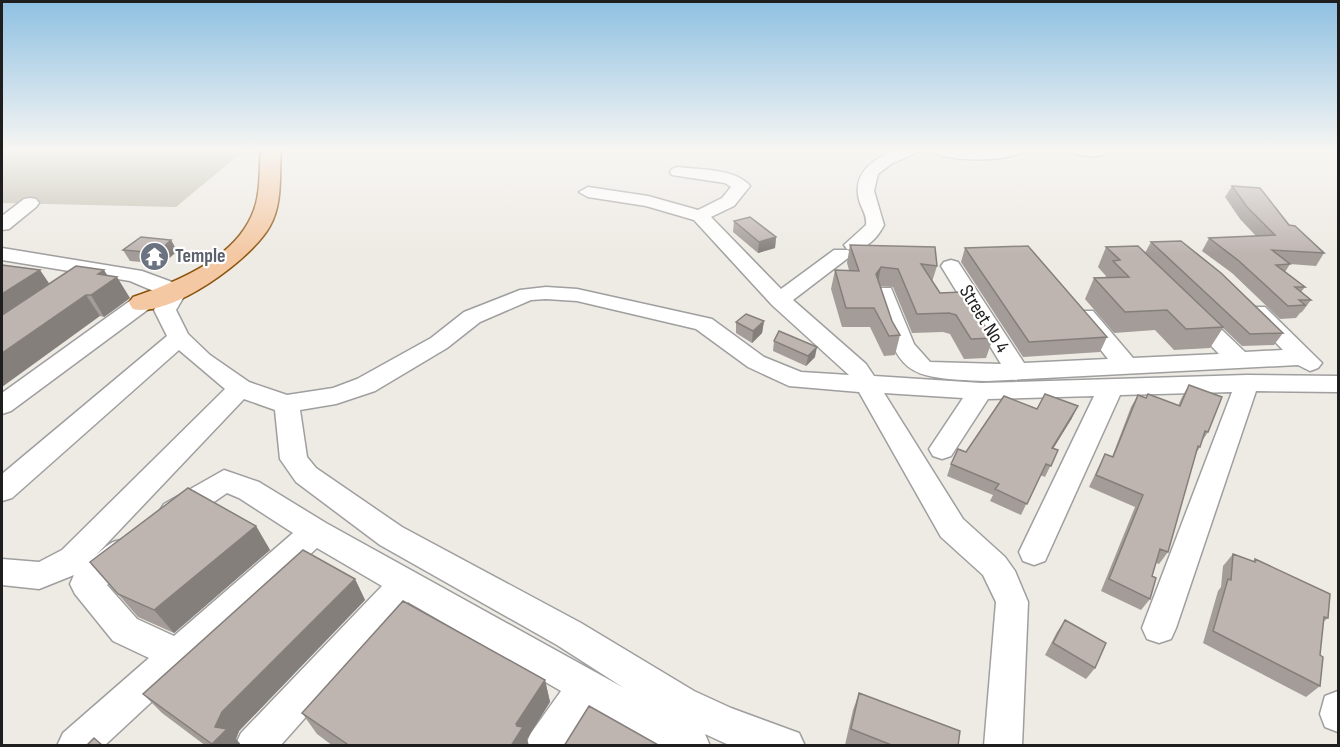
<svg xmlns="http://www.w3.org/2000/svg" width="1340" height="747" viewBox="0 0 1340 747" font-family="'Sofia Sans Condensed',sans-serif">
  <rect width="100%" height="100%" fill="#eeeae4"/>
  <path fill="#c2c0b1" d="M2,149h230l10,3 -66,55 -174,-4z"/>
  <g fill="none" stroke-linecap="round" stroke-linejoin="round">
    <defs>
      <path id="minor" d="M899,149h26l-34,15 -13,10 -4,17 10,34c-7,14 -21,28 -37,24l-3,-4 22,-20c1,-9 -3,-14 -6,-22 -10,-30 14,-45 39,-54z
        M929,149h98c-14,14 -84,14 -98,0z
        M1067,149h42l1,2c-8,8 -35,6 -43,-2z
        M678,167c21,3 57,1 72,19l-16,20 -23,11 70,72 53,-39h14l3,4 -3,4 -55,42 73,64 8,12 107,7 266,-8 91,1v16l-82,-1 -80,237 -5,11 -12,4 -12,-4 -5,-11 90,-236 -112,3 -75,166 -11,4 -11,-4 -4,-9 75,-156 -106,3 -37,57 -9,3 -9,-3 -4,-7 34,-51 -79,-5 79,126 42,38 10,14 13,31 -6,144h-38l12,-144 -13,-27 -42,-38 -82,-145 -70,-6 -41,-19 -52,-38 -119,-28 -31,-2 -15,1 -51,22 -33,26 -72,43 -39,13 -36,6 7,47 9,11 86,59 179,96 113,68 37,17 68,25 6,13h-74l-26,-12 5,12h-56l-63,-37 -24,37h-42l6,-13 30,-42 -153,-89 -128,144h-45l6,-13 141,-147 -65,-38 -213,198h-47l6,-13 86,-75 -36,-17 -38,-47 -5,-10 4,-9 -35,14 -37,-4v-26l37,3 23,-12 163,-161 -46,-39 -167,148 -10,3v-27l165,-138 -13,-26 9,-15 -33,-14 -128,-21v-12l140,23 30,11 14,11 -10,17 12,24 22,21 39,27 38,13 46,-7 24,-9 74,-41 33,-26 56,-22 26,-3 31,2 135,30 52,38 37,15 48,3 -77,-70 -78,-85 -48,-14 -58,-9 -9,-5 9,-5 60,9 50,14 24,-12 9,-11 -6,-4 -53,-8 -2,-3 2,-3zM244,399l31,11 5,49 16,23 84,63 177,100 67,43 -298,-165 -67,-41 -35,-12 -60,34 -5,8 5,8c22,7 44,-15 63,-27l12,5 54,35 -119,103 -37,-17 -30,-34 26,-25 4,-9 -4,-9c-17,-6 -24,2 -37,13z
        M30,198l6,1 3,4 -3,4 -27,22 -7,1v-14l22,-17z
        M951,260l7,2 66,101 84,-4 -34,-43 3,-5h16l40,47 86,-4 -38,-40 3,-5h16l45,43 38,-2 -37,-38 3,-5h16l57,56 -4,5 -8,3 -12,-6 -311,16c-87,-3 -87,-7 -113,-89l3,-4h14l23,56 16,18 71,2 -60,-98 3,-4z
        M142,297l8,1 3,5 -3,5 -139,103 -9,3v-21l132,-95z
        M1338,691v41l-13,-5 -5,-13 5,-18z"/>
      <path id="major" d="M261,149h20c-2,26 2,54 -11,77 -18,33 -99,92 -137,83l-4,-6 4,-6c44,-15 104,-39 121,-87 7,-19 5,-41 7,-61z"/>
    </defs>
    <use href="#minor" stroke="#9f9f9f" stroke-width="3"/>
    <use href="#major" stroke="#8b530c" stroke-width="3"/>
    <use href="#minor" fill="#fff" fill-rule="evenodd"/>
    <use href="#major" fill="#f4c8a3" fill-rule="evenodd"/>
  </g>
  <path fill="#a39c98" d="M1232,186l57,39 35,28 -8,13 -26,-2 -5,8 20,15 -4,5 10,8 -9,12 -2,1 -4,5 -16,1 -48,-46 -30,-22 7,-13 47,-2 -16,-17 -15,-22z
    M734,221l42,16 -1,11 -17,5 -25,-21z
    M171,240l6,11 -14,13 -33,-3 -7,-11z
    M1151,242l132,91 -9,12 -32,1 -19,-18 -13,20 -36,2 -19,-20 -41,3 -29,-34 9,-21h11l1,-2 -8,-9 8,-20 39,6z
    M850,245l87,21 -5,16 8,11 53,45 -7,20 -22,1 -14,-25 -7,-2 -31,1 -19,-46 -13,-1 12,35 8,14 -5,20 -11,1 -14,-29h-28l-11,-38 4,-19h14l-2,-7z
    M965,248l142,89 -7,15 -77,5 -62,-95z
    M107,275l23,23 -26,19 -4,-1 -51,-32z
    M764,321l-2,12 -10,10 -16,-10v-11z
    M774,341l41,16 -9,9 -33,-15z
    M1189,385l19,47 -6,9 -2,6 -4,6 -28,99 -9,12 -3,-1 -4,13 -2,23 -9,11 -40,-19 34,-84 -46,-20 10,-21 6,-12 7,3 19,-50 7,-12 8,3 32,8 4,-9z
    M1037,409l35,9 -19,30 5,2 -13,27 -5,-2 -19,40 -31,-14 3,-6 -46,-19 4,-12 15,-12z
    M256,526l14,24 -96,83 -36,-16 -48,-55z
    M1233,554l20,8 2,-3 73,59 -5,4 -3,33v31l-14,11 -103,-54 15,-52 3,-4 2,-21z
    M355,579l10,21 -126,131 -3,8 6,7h-36l-44,-33 -19,-19z
    M1065,620l30,48 -9,11 -41,-24 12,-23z
    M545,680l5,22 -23,37 2,7h-196l-16,-12 -15,-21z
    M859,693l99,53 -113,-1 8,-35z"/>
  <path fill="#857f7c" d="M776,237l-1,11 -17,5 1,-11z
    M171,240l6,11 -14,13 -6,-11z
    M881,267l-4,19 -1,-12z
    M40,270l13,19 -51,35v-30z
    M104,270l7,11 6,-4 13,21 -26,19 -13,-22 7,-21z
    M86,295l14,21 -98,71v-34z
    M764,321l-2,12 -10,10 1,-12z
    M817,347l-2,10 -9,9 2,-10z
    M1078,406l-6,12 -25,41 5,-11z
    M256,526l14,24 -96,83 -20,-23z
    M355,579l10,21 -126,131 -3,8 6,7h-29l-1,-2 3,-17 7,-15z
    M545,680l5,22 -23,37 2,7h-18l5,-22z"/>
  <path fill="#beb5b1" stroke="#857f7c" stroke-width="1.5" d="M1232,186l28,2 29,37 6,1 29,27 -52,-3 18,14 -14,1 29,22h-10l16,13h-12l6,5 -17,1 -49,-45 -30,-23 66,-3 -28,-28z
    M750,217l26,20 -17,5 -25,-21z
    M141,237l30,3 -14,13 -34,-3z
    M1181,241l40,32 62,60 -33,1 -99,-92z
    M850,245l85,2 2,19 -16,-2 19,29 22,-1 31,46 -22,1 -15,-24 -7,-2 -32,1 -19,-45 -17,-2 -5,7 16,47 8,14 -11,1 -15,-28h-28l-11,-38 24,1z
    M1028,246l79,91 -78,5 -64,-94z
    M1138,246l85,81 -37,2 -19,-19 -42,2 -31,-34 35,-1 -16,-16 7,-1 -14,-13z
    M2,265l38,5 -38,24z
    M76,266l28,4 -6,4 19,3 -26,18h-5l-84,58v-38z
    M746,314l18,7 -11,10 -17,-9z
    M779,331l38,16 -9,9 -34,-15z
    M1189,385l33,12 -14,35 -3,-1 -5,16 -2,-1 -30,106 -8,-3 -8,27 4,2 -6,21 -41,-20 34,-84 -47,-20 9,-21 8,3 25,-62 8,3 2,-4 32,12z
    M1045,394l33,12 -26,42 6,2 -7,16 -5,-2 -19,40 -32,-15 4,-5 -48,-20 7,-15 8,3 38,-56 33,13z
    M188,488l68,38 -102,84 -36,-16 -28,-32z
    M303,550l52,29 -133,133 -7,15 12,2 -15,15 -69,-50z
    M1233,554l22,8v-3l75,35 -2,24 -4,-1 -4,38 3,2 -3,29 -107,-55 15,-52 3,1z
    M403,601l142,79 -29,44 1,2 6,1 -12,19h-161l-48,-33z
    M1065,620l41,23 -11,25 -42,-25z
    M859,693l101,38 -2,15h-64l-43,-17z
    M589,706l71,40h-96z
    M94,738l9,8h-17z"/>
  <linearGradient id="sky" x2="0" y2="1"><stop stop-color="#8ec0e2"/><stop offset="0.59" stop-color="#f7f6f3"/><stop offset="1" stop-color="#f7f6f3" stop-opacity="0"/></linearGradient>
  <rect width="1340" height="254" fill="url(#sky)"/>
  <defs>
    <symbol id="temple-disc" viewBox="-11 -11 22 22"><circle r="9.5" fill="#6b7280" stroke="#fff"/><path d="M0-6L5-2H3V0L6.5 2.5H4V6H1.5V3h-3V6H-4V2.5H-6.5L-3 0V-2H-5Z" fill="#fff"/></symbol>
  </defs>
  <g fill-rule="evenodd">
    <use href="#temple-disc" x="138" y="240" width="33" height="33"/>
  </g>
  <g text-anchor="middle" dominant-baseline="central" stroke-width="4.5" stroke-linejoin="round" paint-order="stroke">
    <g font-size="20" font-weight="bold" fill="#5b616d" stroke="#fff" text-anchor="start">
      <text x="175" y="256">Temple</text>
    </g>
    <g font-size="20" fill="#1e1e1e" stroke="#fff">
      <text transform="translate(984 319) rotate(58)">Street No 4</text>
    </g>
  </g>
  <rect width="1340" height="747" fill="none" stroke="#1e1e1e" stroke-width="6"/>
</svg>
